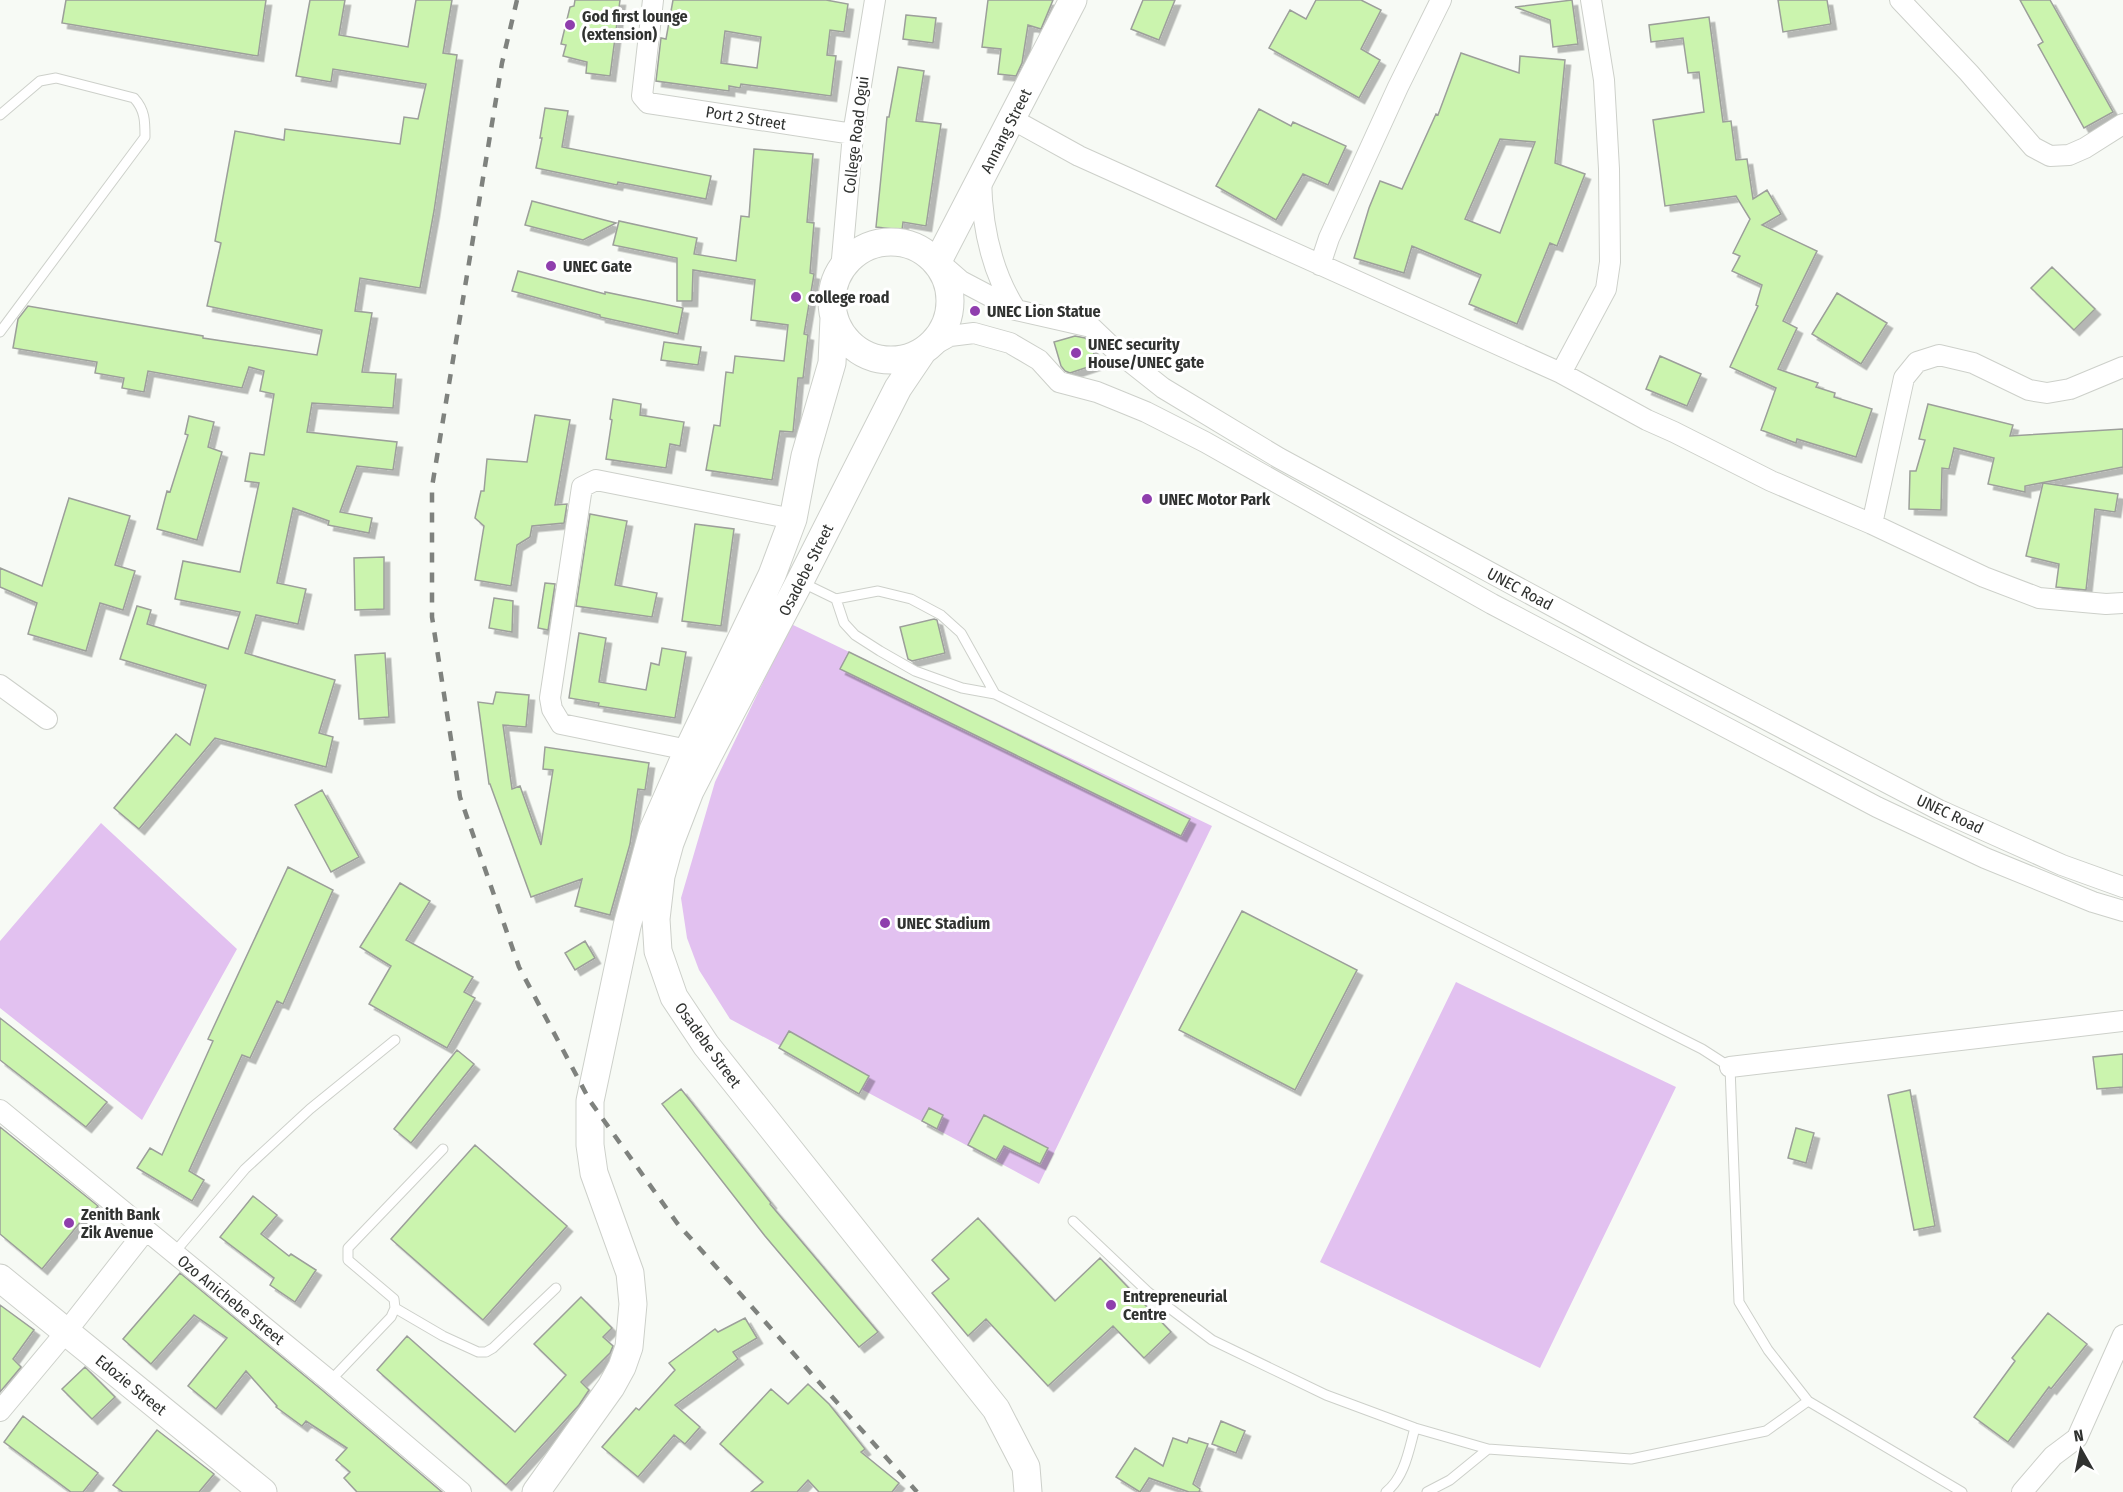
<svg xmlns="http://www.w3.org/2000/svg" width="2123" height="1492" viewBox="0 0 2123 1492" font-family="'Fira Sans Condensed',sans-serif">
  <defs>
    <filter id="shadow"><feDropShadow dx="5.5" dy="5.5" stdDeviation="0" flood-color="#0004"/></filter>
  </defs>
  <rect width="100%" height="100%" fill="#f7faf5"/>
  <path fill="#e2c1f0" d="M791,624l421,202 -173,358 -309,-165 -31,-49 -12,-32 -6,-40 34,-116z
    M101,823l136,126 -95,171 -142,-112v-67z
    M1456,982l220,105 -136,281 -220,-106z"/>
  <path fill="#cbf4ae" stroke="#9c9f9a" stroke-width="1.5" fill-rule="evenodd" filter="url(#shadow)" d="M66,0h200l-8,56 -196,-33z
    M310,0h35l-6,35 69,12 8,-47h36l-9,53 14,2 -23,156 -14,77 -60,-10 -5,33 17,2 -10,59 34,2 -3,34 -81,-5 -5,29 90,10 -4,28 -36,-4 -17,46 32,6 -3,15 -41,-8 1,-4 -36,-13 -16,75 29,6 -8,35 -42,-9 -11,38 90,27 -16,53 14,4 -7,30 -111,-29 -76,91 -25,-21 62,-74 14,11 16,-60 -86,-26 17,-53 14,4 -4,14 81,25 12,-37 -65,-13 8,-38 57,11 19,-89 -14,-2 5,-28 14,2 10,-61 -14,-3 4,-20 -15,-4 -7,21 -94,-17 -4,21 -22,-4 2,-10 -29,-5 2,-11 -84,-14 5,-29 10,-13 175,30v2l114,17 5,-25 -115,-24 14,-63 -6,-2 20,-110 49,9 1,-11 115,15 4,-27 14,2 8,-35 -93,-15 -2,13 -35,-6z
    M575,0h45l-10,76 -24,-3 1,-11 -24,-6 3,-11 -5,-1 9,-37 4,-1z
    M673,0h153l22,4 -4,28 -14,-2 -3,25 9,1 -5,40 -90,-12 -1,4 -11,-2v5l-73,-10 5,-43 5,1zM725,31l36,6 -4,31 -36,-5z
    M988,0h65l-12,29 -13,-4 -6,38 -6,13 -18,-2 3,-25 -19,-2z
    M1143,0h32l-16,40 -28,-11z
    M1316,0h45l20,10 -20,39 19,11 -21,38 -90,-50 21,-38 16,9z
    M1572,0l6,44 -25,3 -3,-27 -35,-13z
    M1778,0h49l4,24 -48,8z
    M2020,0h30l63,112 -29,16 -46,-83 5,-3z
    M906,15l30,3 -3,25 -30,-4z
    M1709,17l14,105 8,-1 5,39 11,-1 6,40 14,-9 14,24 -19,11 55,26 -34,70 14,7 -19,41 40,14 -2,4 19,6 -1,4 38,12 -16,48 -59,-18 -1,4 -35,-13 15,-42 -46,-21 28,-61 -2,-1 6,-20 -30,-14 8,-15 -7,-3 17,-34 -14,-23 -71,10 -12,-86 51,-8 -5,-40 -11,1 -5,-35 -32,4 -2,-17z
    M1461,53l58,20 1,-17 45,4 -10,103 30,11 -28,72 -7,-3 -33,81 -48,-20 12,-29 -69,-29 -8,27 -50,-15 15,-50 11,-27 22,8 34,-75 2,1zM1500,139l35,3 -35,91 -35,-14z
    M898,67l26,4 -8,50 25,3 -15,102 -23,-4 -1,8 -26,-3 11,-110h2z
    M545,108l23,3 -6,36 149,29 -5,23 -88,-17 -1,3 -81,-17 6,-30h-2z
    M1259,109l32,17 2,-4 53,24 -18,39 -25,-11 -27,46 -60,-34z
    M754,149l59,5 -6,68 7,1 -4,50 4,1 -10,60 4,1 -5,43h-5l-5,54 -13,-1 -8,49 -66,-10 8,-45 6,1 6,-54 7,1 2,-17 49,5 4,-36 -37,-5 4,-40 -62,-10 -1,31h-15v-43l-64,-13 6,-24 78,17 -3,16 42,7 5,-45 8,1z
    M532,201l84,22 -33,17 -58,-15z
    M2052,267l43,42 -21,21 -43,-42z
    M518,271l87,23v-2l78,16 -5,26 -78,-17v-2l-88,-24z
    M1837,293l50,30 -26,41 -49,-30z
    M1075,336l10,2 6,6 6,20 -27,9 -5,-2 -4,-5 -7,-24z
    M664,342l37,5 -3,18 -37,-5z
    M1660,356l41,18 -14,32 -41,-17z
    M613,399l28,5 -1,11 44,7 -4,24 -10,-2 -4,24 -60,-9 6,-39 -2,-1z
    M1928,404l85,21 -3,11 113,-7v38l-98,19v6l-37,-8 6,-26 -40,-10 -5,21 -7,-1 -1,42 -32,-1 1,-38h6l9,-31 -6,-1z
    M535,415l35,5 -15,85 12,-1 -3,19 -32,3 -2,11 -13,8 -6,41 -36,-6 9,-54 -9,-8 6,-27h3l3,-32 40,3z
    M189,416l25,6 -6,25 14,5 -25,88 -40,-11 10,-38 3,1 18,-57 -3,-1z
    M2043,483l75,11 -3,18 -20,-3 -9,81 -30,-3 3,-23 -33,-8z
    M69,498l61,18 -15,49 20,6 -12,39 -23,-7 -14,48 -58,-17 9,-31 -37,-16v-19l42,18z
    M590,514l37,7 -12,64 42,8 -5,24 -76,-11z
    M695,524l39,5 -13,97 -39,-5z
    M384,557v52l-29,1 -1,-52z
    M545,583l10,1 -7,46 -10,-2z
    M494,598l19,3 -1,31 -23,-4z
    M934,619l3,1 8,33 -33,8 -4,-2 -8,-32z
    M579,633l27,5 -7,44 47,8 5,-27 8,2 3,-17 24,4 -11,66 -77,-12 1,-3 -30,-5z
    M849,652l341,167 -9,17 -341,-167z
    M385,653l4,64 -30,2 -4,-64z
    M496,692l33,3 -3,32 -23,-2 9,64 8,-3 21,59 12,-75 -10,-1 2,-22 104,16 -4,27 -7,-1 -8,55 -20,71 -35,-9 7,-27 -51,18 -41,-113h-1l-11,-82 15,2z
    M322,790l37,67 -28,15 -36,-67z
    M288,867l45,23 -50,114 -6,-3 -27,57 -8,-3 -53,116 15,9 -12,21 -55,-33 13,-20 12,7 51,-114 -5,-2z
    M400,883l30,18 -24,39 67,37 -9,15 11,6 -28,50 -78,-44 22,-38 -31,-19z
    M1242,911l115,59 -62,120 -116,-60z
    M585,941l10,17 -20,12 -10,-17z
    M0,1018l107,84 -21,25 -86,-67z
    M789,1031l80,45 -10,18 -80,-46z
    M457,1050l17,14 -63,79 -17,-14z
    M2123,1054v33l-26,2 -4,-32z
    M681,1089l90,114 -1,1 108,128 -19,15 -94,-111 -103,-132z
    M1910,1090l25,136 -21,4 -26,-135z
    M929,1108l14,7 -6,14 -15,-8z
    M984,1115l64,33 -8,16 -36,-18 -8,14 -28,-15z
    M0,1127l98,79 -13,16 -3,-2 -40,49 -42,-35z
    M1796,1128l18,5 -8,30 -18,-5z
    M475,1145l92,81 -84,94 -92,-81z
    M253,1196l24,19 -16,19 28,22 2,-2 25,16 -21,32 -25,-17 4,-7 -54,-41z
    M978,1218l77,83 45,-43 71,74 -27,26 -31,-32 -65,60 -62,-67 -18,17 -36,-43 17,-14 -17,-19z
    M180,1273l142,117 120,102h-85l-13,-14 6,-6 -14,-12 11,-12 -41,-27 -4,5 -26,-19 1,-1 -31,-35 -30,38 -28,-23 39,-48 -33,-23 -43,49 -28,-25z
    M581,1297l31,31 -9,9 10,9 -3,7 -29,29 8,8 -10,15 -73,80 -129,-115 30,-34 108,96 51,-57 -32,-31z
    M0,1305l34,25 -21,29 8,8 -21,25z
    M2048,1313l39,31 -36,45 -2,-2 -41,55 -34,-25 41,-56 -3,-3z
    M745,1318l12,20 -24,14 5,7 -63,46 25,22 -15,17 -11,-9 -36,42 -36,-30 34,-39 3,2 36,-40 -6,-7 46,-34 3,3z
    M85,1367l30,30 -23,22 -30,-30z
    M808,1384l21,20 36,45 -4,3 38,31 -7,9h-73l-11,-12 -11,12h-46l12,-10 -43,-38 51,-55 17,15z
    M23,1416l75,57 -15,19h-12l-67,-50z
    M1221,1421l24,10 -9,22 -24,-9z
    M157,1430l57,44 -15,18h-76l-10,-7z
    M1173,1438l14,5 2,-5 19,6 -15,40 7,5 -1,3h-10l-40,-14 -9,14 -24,-15 19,-29 28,18z"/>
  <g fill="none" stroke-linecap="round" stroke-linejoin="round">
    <defs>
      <path id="lane" d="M0,115l40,-34 16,-3 78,20c11,12 11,23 11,39l-145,195
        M801,582l35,17 42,-8 33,8 30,16 20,18 34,61
        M836,599l8,24 11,12 25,16 35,20 47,17 33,6 707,355 28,18 9,235 29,48 40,51 154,91
        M1073,1221l75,71 64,48 114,55 89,33 73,21 143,10 135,-28 42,-30
        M174,1253l71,-84 65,-60 85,-69
        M395,1308l48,28 35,16h8l7,-4 63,-60
        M330,1381l61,-64 4,-9 -1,-9 -46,-39v-12l95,-99
        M1386,1492c19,-15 23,-43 29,-64
        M1427,1492l23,-12 38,-31"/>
      <path id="street" d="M653,0l-11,96 6,7 205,31
        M1900,0l69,73 64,74 17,9 19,-1 16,-7 38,-24
        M1012,119l67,37 482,217 86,47 27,12 97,49 101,43 112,53 55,21 67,6 17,-1
        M981,180c1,46 10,91 35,130
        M938,261l23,20 55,29 75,17 24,23 48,38 116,70 360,195 300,157 123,55 61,22
        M1320,265l9,-27 69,-151 43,-87
        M841,270l12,-136 22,-134
        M923,351l27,-15 24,-3 36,10 29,17 20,22 38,10 49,20 59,30 287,162 385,203 108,51 108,44 30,9
        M1561,373l45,-84 4,-27 -1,-93 -5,-89 -13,-80
        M1872,524l32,-146 13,-16 22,-7 34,8 56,27 18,3 23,-4 53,-22
        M0,685l47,34
        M688,750l-127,-26 -9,-15 -2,-11 32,-211 14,-7 197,39
        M1730,1067l393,-46
        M0,1110l330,271 131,111
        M0,1411l66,-79 80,-102
        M2022,1492l31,-36 24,-18 46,-103"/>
      <path id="secondary" d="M832 301a59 59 0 1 1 118 0a59 59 0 1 1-118 0Z
        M938,261l135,-261
        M923,351l-25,37 -98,193 -92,175 -18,35 -20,52 -9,33 -5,43 2,32 16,46 32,48 290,364 30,58 2,25
        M0,1278l263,214
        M536,1492l75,-105 11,-20 7,-20 4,-43 -3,-31 -36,-100 -4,-28v-44l37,-175 26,-96 35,-80 84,-175 21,-56 12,-63 27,-93 2,-45"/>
    </defs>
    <use href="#lane" stroke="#cdd0ca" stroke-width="11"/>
    <use href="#street" stroke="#cdd0ca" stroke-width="22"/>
    <use href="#secondary" stroke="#cdd0ca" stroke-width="29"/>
    <use href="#lane" stroke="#fff" stroke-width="9"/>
    <use href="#street" stroke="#fff" stroke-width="20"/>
    <use href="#secondary" stroke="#fff" stroke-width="27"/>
    <path stroke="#7f827e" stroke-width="4.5" stroke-dasharray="10 10" stroke-linecap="butt" d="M517,0l-15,63 -70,424v130l28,180 59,170 71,134 87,122 240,269"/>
  </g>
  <g fill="#8f3ead" stroke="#fff" stroke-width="2">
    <circle cx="570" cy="25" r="6"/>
    <circle cx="551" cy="266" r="6"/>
    <circle cx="796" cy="297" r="6"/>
    <circle cx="975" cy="311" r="6"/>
    <circle cx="1076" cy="353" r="6"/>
    <circle cx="1147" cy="499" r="6"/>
    <circle cx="885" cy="923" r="6"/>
    <circle cx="69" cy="1223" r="6"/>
    <circle cx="1111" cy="1305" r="6"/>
  </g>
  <g text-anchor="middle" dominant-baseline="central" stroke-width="6" stroke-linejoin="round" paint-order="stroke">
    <g font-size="16" font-weight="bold" fill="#303230" stroke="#fff" text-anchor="start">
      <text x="582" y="16">God first lounge<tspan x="582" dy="18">(extension)</tspan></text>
      <text x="563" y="266">UNEC Gate</text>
      <text x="808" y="297">college road</text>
      <text x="987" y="311">UNEC Lion Statue</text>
      <text x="1088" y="344">UNEC security<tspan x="1088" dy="18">House/UNEC gate</tspan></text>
      <text x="1159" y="499">UNEC Motor Park</text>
      <text x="897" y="923">UNEC Stadium</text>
      <text x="81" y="1214">Zenith Bank<tspan x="81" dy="18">Zik Avenue</tspan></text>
      <text x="1123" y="1296">Entrepreneurial<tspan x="1123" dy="18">Centre</tspan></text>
    </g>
    <g font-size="16" fill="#303230" stroke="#fff">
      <text transform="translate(746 118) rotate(9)">Port 2 Street</text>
      <text transform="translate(1006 131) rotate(-63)">Annang Street</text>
      <text transform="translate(856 135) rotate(-83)">College Road Ogui</text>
      <text transform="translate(806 570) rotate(-63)">Osadebe Street</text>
      <text transform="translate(1520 589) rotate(28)">UNEC Road</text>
      <text transform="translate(1950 814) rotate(25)">UNEC Road</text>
      <text transform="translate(708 1045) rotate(54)">Osadebe Street</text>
      <text transform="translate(231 1300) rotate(39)">Ozo Anichebe Street</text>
      <text transform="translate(131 1385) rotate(39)">Edozie Street</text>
    </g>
  </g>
  <g transform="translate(2081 1450) rotate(351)" stroke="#ffffff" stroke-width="4.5" paint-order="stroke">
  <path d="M0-4.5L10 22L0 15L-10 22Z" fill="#303230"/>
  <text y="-9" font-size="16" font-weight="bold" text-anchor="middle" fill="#303230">N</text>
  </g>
</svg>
